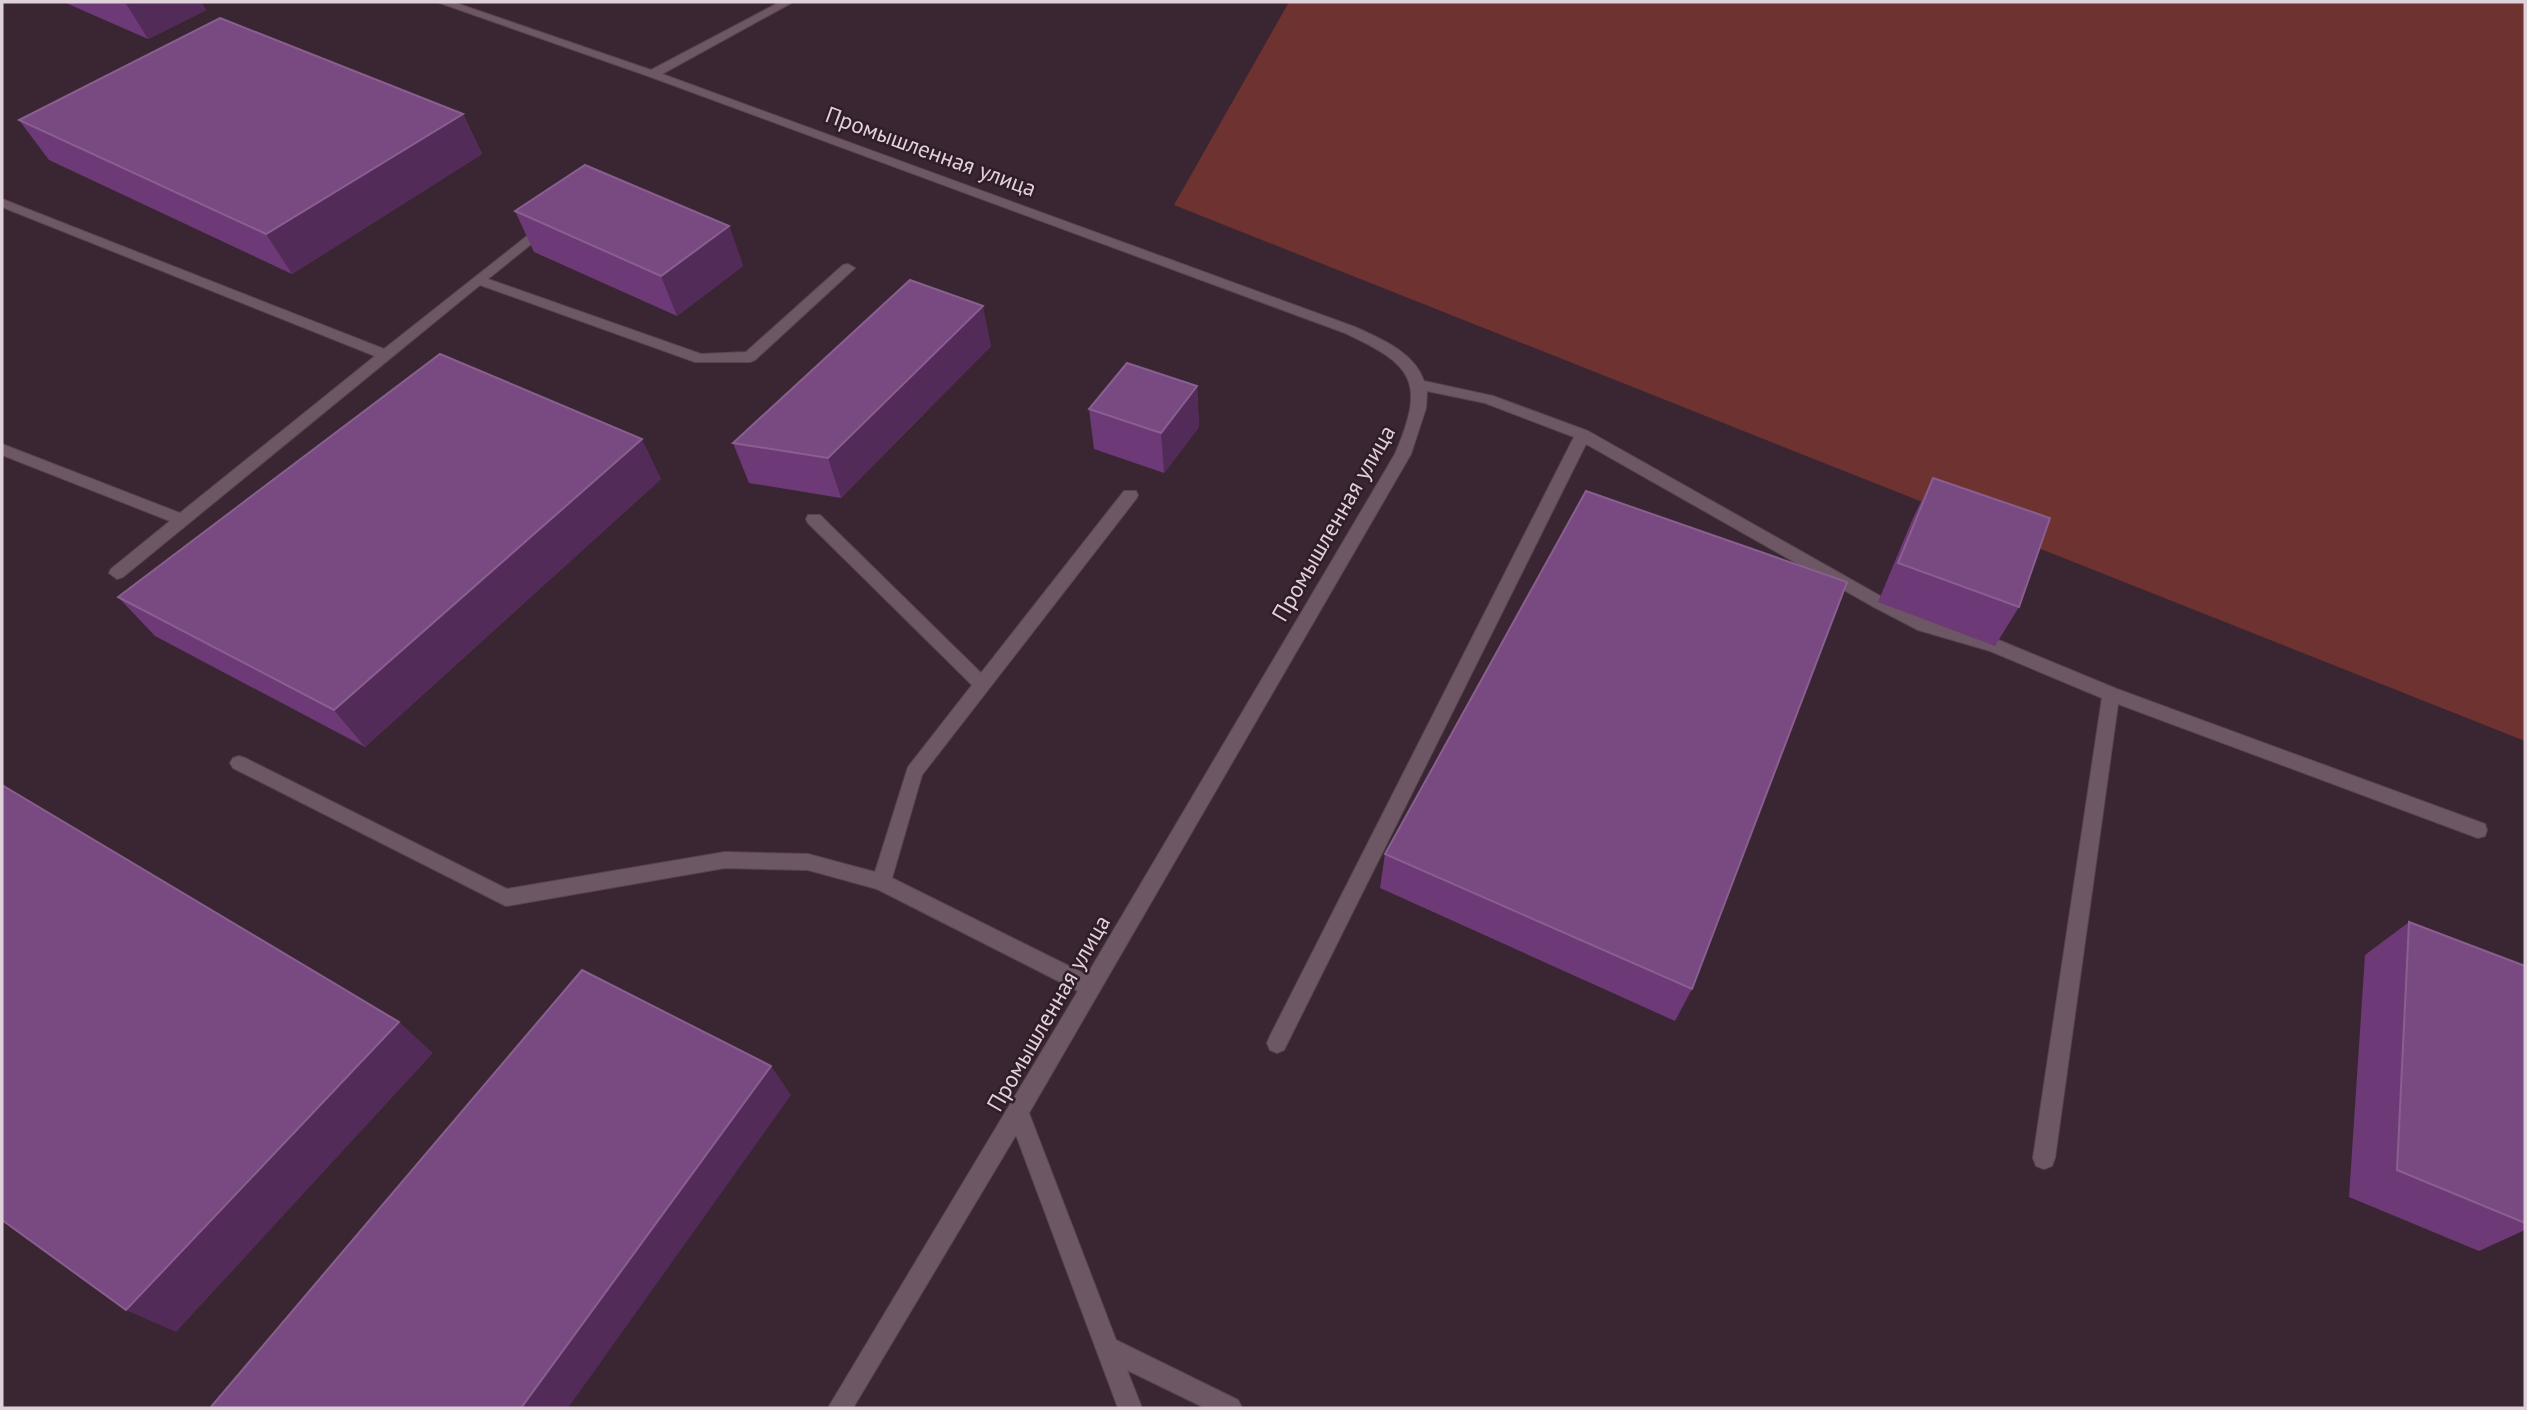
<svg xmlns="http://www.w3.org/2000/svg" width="2527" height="1410" viewBox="0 0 2527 1410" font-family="'PT Sans',sans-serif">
  <rect width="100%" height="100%" fill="#3a2633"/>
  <path fill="#6e3230" d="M1289,2h1236v739l-1351,-536z"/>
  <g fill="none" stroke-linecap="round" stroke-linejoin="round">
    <defs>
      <path id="minor" d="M437,2h16l198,68 129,-68h13l-131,72 693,253c26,12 59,25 69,54l69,15 95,35 296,167 45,22 72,21 116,48 368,135 2,6 -2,6 -7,2 -360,-134 -63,454 -3,8 -8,3 -8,-3 -3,-8 69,-460 -112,-47 -72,-21 -46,-24 -286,-162 -302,606 -7,3 -7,-3 -3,-7 3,-7 304,-599 -89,-34 -58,-12 -1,17 -15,46 -382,659 87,227 122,60 4,8h-37l-78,-38 15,38h-24l-102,-273 -163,273h-25l250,-417 -201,-102 -69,-19 -83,-2 -219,38 -273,-138 -3,-5 3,-5 6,-2 6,2 262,131 218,-37 83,2 67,18 33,-105 64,-82 -164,-162 -2,-4 2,-4h12l161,158 143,-182h12l2,4 -2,4 -214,276 -30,103 195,97 308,-521c31,-72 19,-89 -50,-121l-697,-257z
        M2,199l382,150 162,-128 7,4 -2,3 -63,51 213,75 45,-2 97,-87 5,-1 7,4 -100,92 -5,2h-55l-215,-77 -357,292 -6,2 -8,-6 2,-4 59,-48 -168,-66v-11l178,69 195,-157 -373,-149z"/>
    </defs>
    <use href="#minor" stroke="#56454f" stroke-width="2"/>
    <use href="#minor" fill="#6d5765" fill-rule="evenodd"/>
  </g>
  <path fill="#6d3977" d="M65,2h136l5,8 -58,29 -82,-36z
    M463,114l19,40 -190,120 -243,-114 -30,-40z
    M515,211l214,15 14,40 -66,50 -143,-64z
    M991,346l-150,152 -92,-15 -16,-40z
    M1197,386l2,41 -35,46 -70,-24 -5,-40z
    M1933,478l86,129 -24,39 -117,-44 35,-84z
    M661,479l-296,268 -210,-111 -37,-39z
    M1385,854l307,135 -17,32 -295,-133z
    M2409,922l116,44v264l-46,21 -130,-54 16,-242z"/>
  <path fill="#532b58" d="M125,2h76l5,8 -58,29z
    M463,114l19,40 -190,120 -26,-40z
    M729,226l14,40 -66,50 -16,-40z
    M983,306l8,40 -150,152 -13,-40z
    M1197,386l2,41 -35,46 -3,-40z
    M642,439l19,40 -296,268 -31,-37z
    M399,1022l34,31 -257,279 -50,-22z
    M771,1066l20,29 -223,313h-47z"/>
  <path fill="#794a82" stroke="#895f90" stroke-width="2" d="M220,18l243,96 -197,120 -247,-114z
    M585,165l144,61 -68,50 -146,-65z
    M910,280l73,26 -155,152 -95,-15z
    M440,354l202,85 -308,271 -216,-113z
    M1127,363l70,23 -36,47 -72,-24z
    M1933,478l117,40 -31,89 -121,-44z
    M1586,491l261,91 -155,407 -307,-135z
    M2,785l397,237 -273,288 -124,-90z
    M2409,922l116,44v257l-128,-53z
    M582,970l189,96 -250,342h-311z"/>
  <g text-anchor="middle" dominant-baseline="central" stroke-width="5" stroke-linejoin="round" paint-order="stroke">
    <g font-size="23" fill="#dfd1d9" stroke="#301d29">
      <text transform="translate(931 151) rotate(20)">Промышленная улица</text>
      <text transform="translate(1333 523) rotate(-60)">Промышленная улица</text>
      <text transform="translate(1048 1013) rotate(-60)">Промышленная улица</text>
    </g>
  </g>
  <rect width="2527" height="1410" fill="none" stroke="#dfd1d9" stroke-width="7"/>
</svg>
